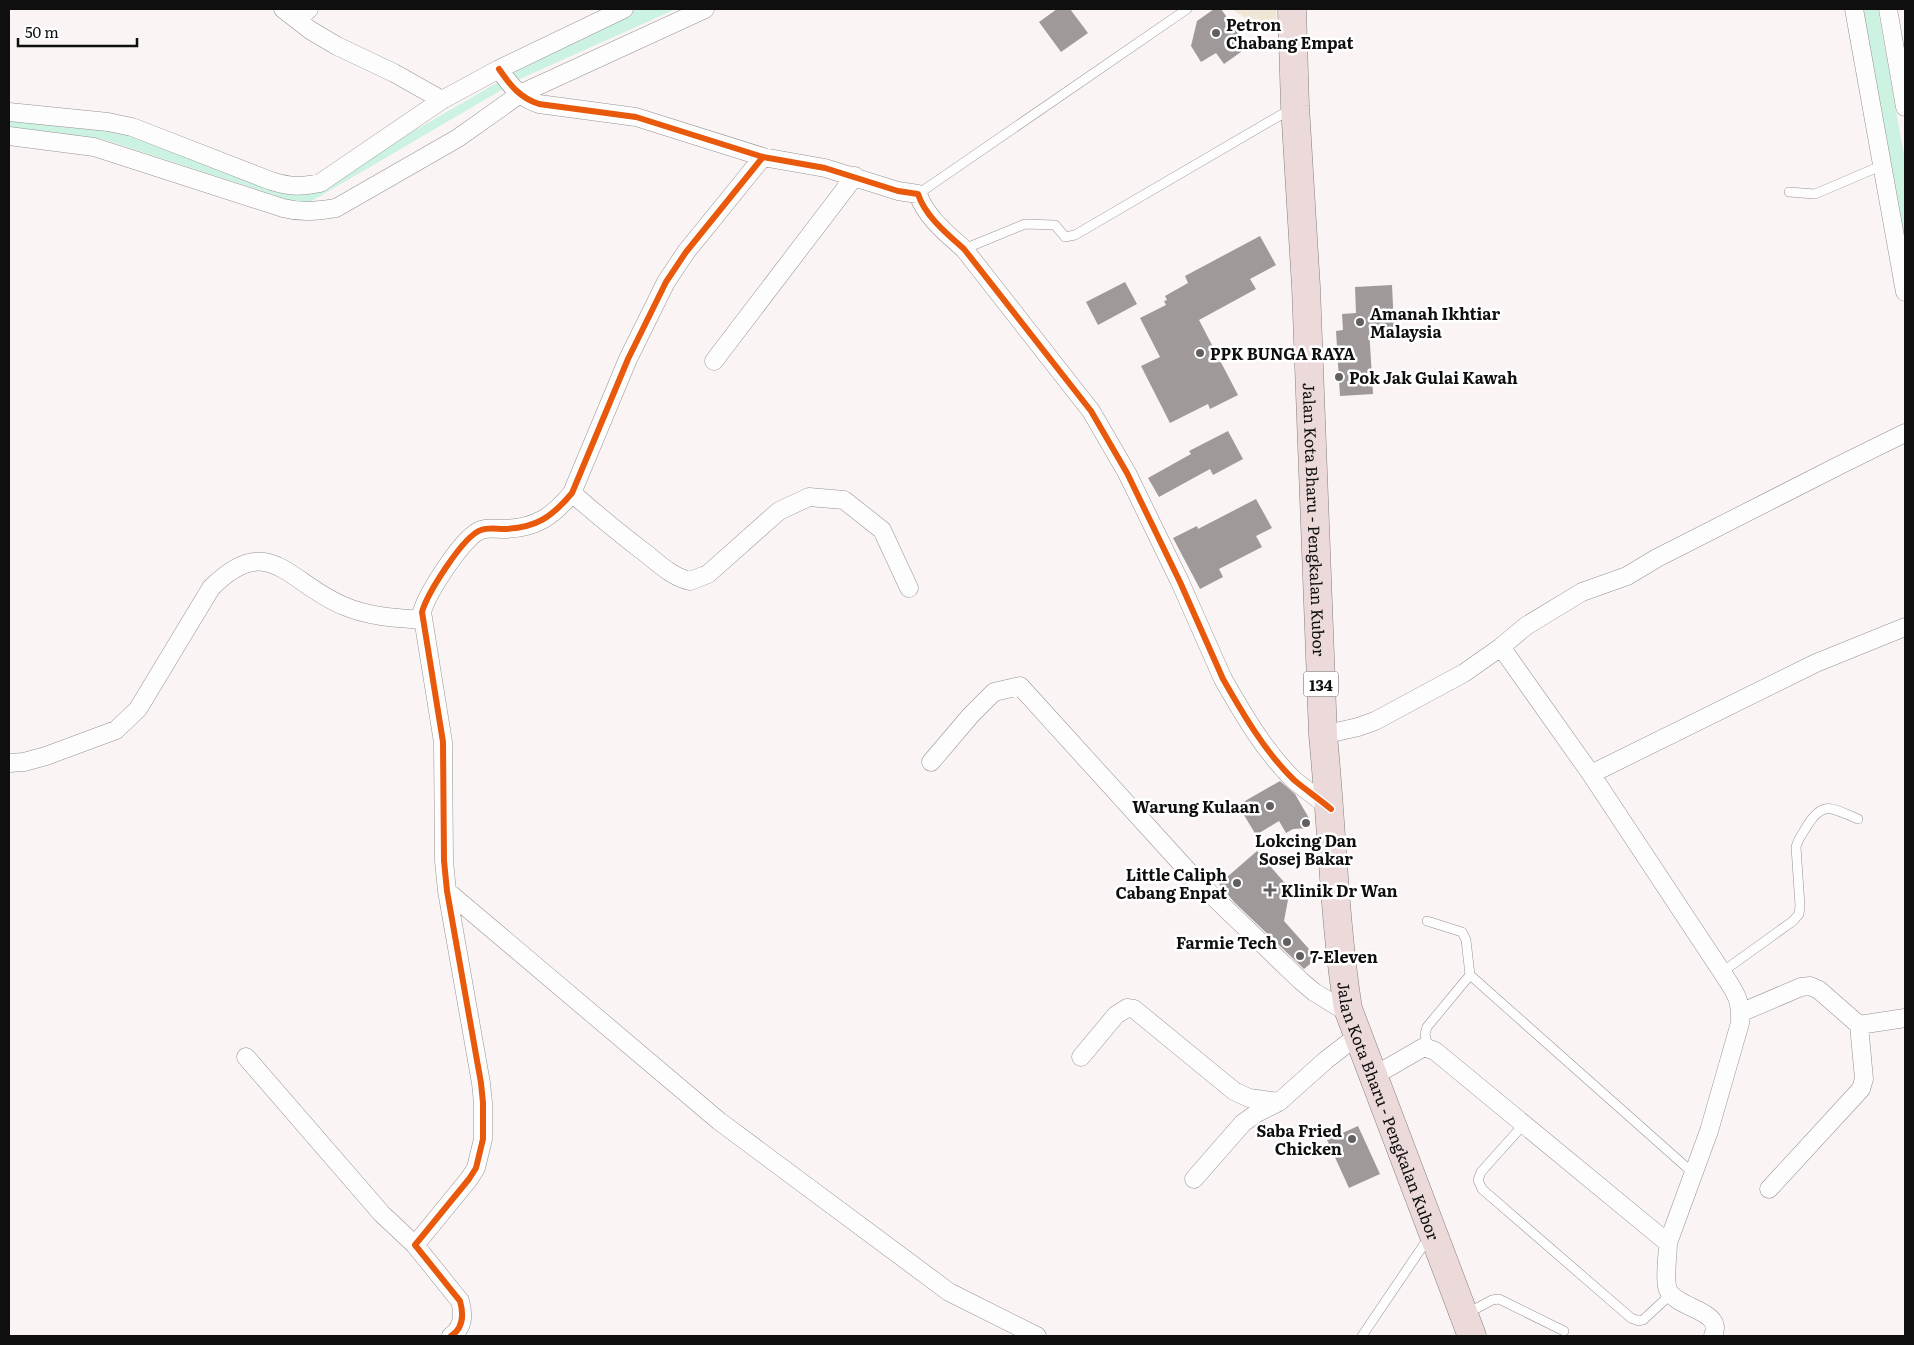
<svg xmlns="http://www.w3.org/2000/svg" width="1914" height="1345" viewBox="0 0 1914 1345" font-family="Literata,serif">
  <rect width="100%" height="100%" fill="#fbf4f4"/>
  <path fill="#f0e6d5" d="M1232,9h44l1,13 -13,9z"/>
  <path fill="#ccf3e2" d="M636,9h40l-154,69 -217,127 -206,-67 -90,-10v-13l109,15 179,63 51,-24 228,-132z
    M1862,9h16l27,152v79z"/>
  <path fill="#9f999a" d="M1057,9h13l18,24 -27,19 -22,-30z
    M1214,9h7l27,38 -24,17 -8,-11 -15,9 -10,-16 6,-25z
    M1260,236l16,29 -26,14 6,10 -57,31 39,75 -28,14 -2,-5 -38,19 -29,-57 19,-9 -20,-39 26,-13 -2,-4 3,-1 -2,-4 23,-13 -3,-7z
    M1125,282l12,22 -39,21 -12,-23z
    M1392,285l2,42 -25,1 4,66 -33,2 -4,-65 7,-1 -1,-16 14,-1 -1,-26z
    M1228,431l15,28 -30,16 -3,-6 -51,28 -11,-19 43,-24 -2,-3z
    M1256,499l16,29 -16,8 6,11 -43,22 4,8 -23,12 -27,-51 24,-12 1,3z
    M1280,781l15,13 15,26v8l-17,1 -7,4 -7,-12 -23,14 -18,-30z
    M1257,851l33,38 -6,32 33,37 -13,11 -70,-67 -15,-18z
    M1358,1126l22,48 -31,14 -22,-48z"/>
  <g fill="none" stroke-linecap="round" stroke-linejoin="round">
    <defs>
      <path id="service" d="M1789,192l26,2 68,-29
        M918,194l269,-185
        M964,249l61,-25 30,1 10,12 10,-2 216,-126
        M1172,897l26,-15
        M1427,921l35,11 4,8 4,35
        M1722,972l71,-51 6,-7 1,-8 -4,-59c2,-8 7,-14 11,-21 17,-27 26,-17 51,-7
        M1428,1047l-3,-13 2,-7 43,-52 223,198
        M1524,1124l-43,48 -3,8 4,9 149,129 8,3 4,-1 28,-26
        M1466,1314l26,-14 7,-1 65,32
        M1362,1336l67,-99"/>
      <path id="minor" d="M283,9l27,21 27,16 57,27 48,27
        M1854,9l51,283
        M1888,9l17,98
        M298,19l11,-10
        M499,69c11,16 21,29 40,35l97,13 127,40 62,11 73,23 20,3c7,22 29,40 46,55l127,162 36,62 53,109 43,97c20,35 42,73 71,101 12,10 25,19 37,29
        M9,112l99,10 24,5 139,54c20,6 29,6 49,2l122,-83 57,-31 125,-60
        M9,136l85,11 189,61c19,5 34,3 53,0l122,-70 62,-44 185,-85
        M714,361l141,-185
        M572,493c23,20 47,40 72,59 14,11 28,25 46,29l18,-7 71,-63 30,-14 35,3 38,30 27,58
        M1501,647l90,127 131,198c13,21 19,25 18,51l-31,108 -41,112
        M1323,735l35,-8 17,-6 89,-48 37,-26 25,-21 56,-34 45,-16 30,-18 183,-93 65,-32
        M931,762l40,-47 23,-23 26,-6 178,196 103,99 13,11 36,22
        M9,763l15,-1 22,-6 70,-26 22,-21 73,-121c58,-59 78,-4 133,18 26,11 51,12 79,14
        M1591,774l225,-111 89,-36
        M447,891l272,230 230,171 88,44
        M1740,1013l61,-26 9,-1 9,4 40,35
        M246,1057l136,157 33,31
        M1081,1057l35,-42 11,-7 7,1 100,82 15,7 30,4 47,-42 31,-24
        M1372,1077l52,-30 11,4 233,192c0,12 -4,36 0,47 9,19 57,20 45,46
        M1194,1179l49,-56 14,-10 22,-11
        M1769,1189l92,-100 3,-10 -5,-54 46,-7
        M451,1336c12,-8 13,-21 9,-35l-45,-56 54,-66 7,-11 7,-29v-36l-2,-20 -34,-192 -3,-30 -1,-119 -21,-130c5,-18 41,-76 59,-82 8,-3 16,-1 23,-1 32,-1 48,-12 68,-36l56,-134 38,-77 20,-30 77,-95"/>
      <g id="primary">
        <path id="s1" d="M1292,9l3,97 11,181 17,448c9,92 11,184 25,274l124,327"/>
      </g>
    </defs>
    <use href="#service" stroke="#959292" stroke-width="10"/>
    <use href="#minor" stroke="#959292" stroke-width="19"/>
    <use href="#primary" stroke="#837f7f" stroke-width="29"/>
    <use href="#service" stroke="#fefdfd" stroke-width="9"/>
    <use href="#minor" stroke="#fefdfd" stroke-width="18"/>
    <use href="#primary" stroke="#ecdadb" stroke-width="28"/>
    <defs>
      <path id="cycleway" d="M499,69c11,16 21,29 40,35l97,13 127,40 62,11 73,23 20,3c7,22 29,40 46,55l127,162 36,62 53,109 43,97c20,35 42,73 71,101 12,10 25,19 37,29
        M451,1336c12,-8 13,-21 9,-35l-45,-56 54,-66 7,-11 7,-29v-36l-2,-20 -34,-192 -3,-30 -1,-119 -21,-130c5,-18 41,-76 59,-82 8,-3 16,-1 23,-1 32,-1 48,-12 68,-36l56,-134 38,-77 20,-30 77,-95"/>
    </defs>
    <use href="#cycleway" stroke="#fff" stroke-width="9"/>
    <use href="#cycleway" stroke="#e8590c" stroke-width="6"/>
  </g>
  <g fill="#625f5f" stroke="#fff" stroke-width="2">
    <circle cx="1216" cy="33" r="5"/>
    <circle cx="1360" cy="322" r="5"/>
    <circle cx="1200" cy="353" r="5"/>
    <circle cx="1339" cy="377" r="5"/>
    <circle cx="1270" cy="806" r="5"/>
    <circle cx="1306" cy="823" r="5"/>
    <circle cx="1237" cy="883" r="5"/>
    <path d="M1267.5 882.5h5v5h5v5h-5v5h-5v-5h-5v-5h5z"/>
    <circle cx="1287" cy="942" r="5"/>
    <circle cx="1300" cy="956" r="5"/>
    <circle cx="1352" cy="1139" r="5"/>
  </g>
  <g text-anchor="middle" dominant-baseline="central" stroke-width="5" stroke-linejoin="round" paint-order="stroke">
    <rect fill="#fff" stroke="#575757" stroke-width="1" x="1303.5" y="671.5" width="35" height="25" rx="4"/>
    <g font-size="15" font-weight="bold" fill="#0f0f0f">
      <text x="1321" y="684">134</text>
    </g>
    <g font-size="16" font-weight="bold" fill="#0f0f0f" stroke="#fff" text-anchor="start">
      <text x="1226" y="24">Petron<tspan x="1226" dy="18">Chabang Empat</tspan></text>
      <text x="1370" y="313">Amanah Ikhtiar<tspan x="1370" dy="18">Malaysia</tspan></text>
      <text x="1210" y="353">PPK BUNGA RAYA</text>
      <text x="1349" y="377">Pok Jak Gulai Kawah</text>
      <text x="1260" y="806" text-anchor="end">Warung Kulaan</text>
      <text x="1306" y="840" text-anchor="middle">Lokcing Dan<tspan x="1306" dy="18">Sosej Bakar</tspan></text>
      <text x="1227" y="874" text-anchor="end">Little Caliph<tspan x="1227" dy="18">Cabang Enpat</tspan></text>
      <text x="1281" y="890">Klinik Dr Wan</text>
      <text x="1277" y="942" text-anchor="end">Farmie Tech</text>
      <text x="1310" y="956">7-Eleven</text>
      <text x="1342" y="1130" text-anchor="end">Saba Fried<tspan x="1342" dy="18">Chicken</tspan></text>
    </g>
    <g font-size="16" fill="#0f0f0f" stroke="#fff">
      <text stroke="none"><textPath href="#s1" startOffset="511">Jalan Kota Bharu - Pengkalan Kubor</textPath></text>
      <text stroke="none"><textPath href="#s1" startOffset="1111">Jalan Kota Bharu - Pengkalan Kubor</textPath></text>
    </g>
  </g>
  <rect width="1914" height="1345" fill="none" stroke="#0f0f0f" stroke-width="20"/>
  <path d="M18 38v8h119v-8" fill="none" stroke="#0f0f0f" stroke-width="2.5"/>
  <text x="25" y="38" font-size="15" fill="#0f0f0f" stroke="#ffffff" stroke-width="4" paint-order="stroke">50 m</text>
</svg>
